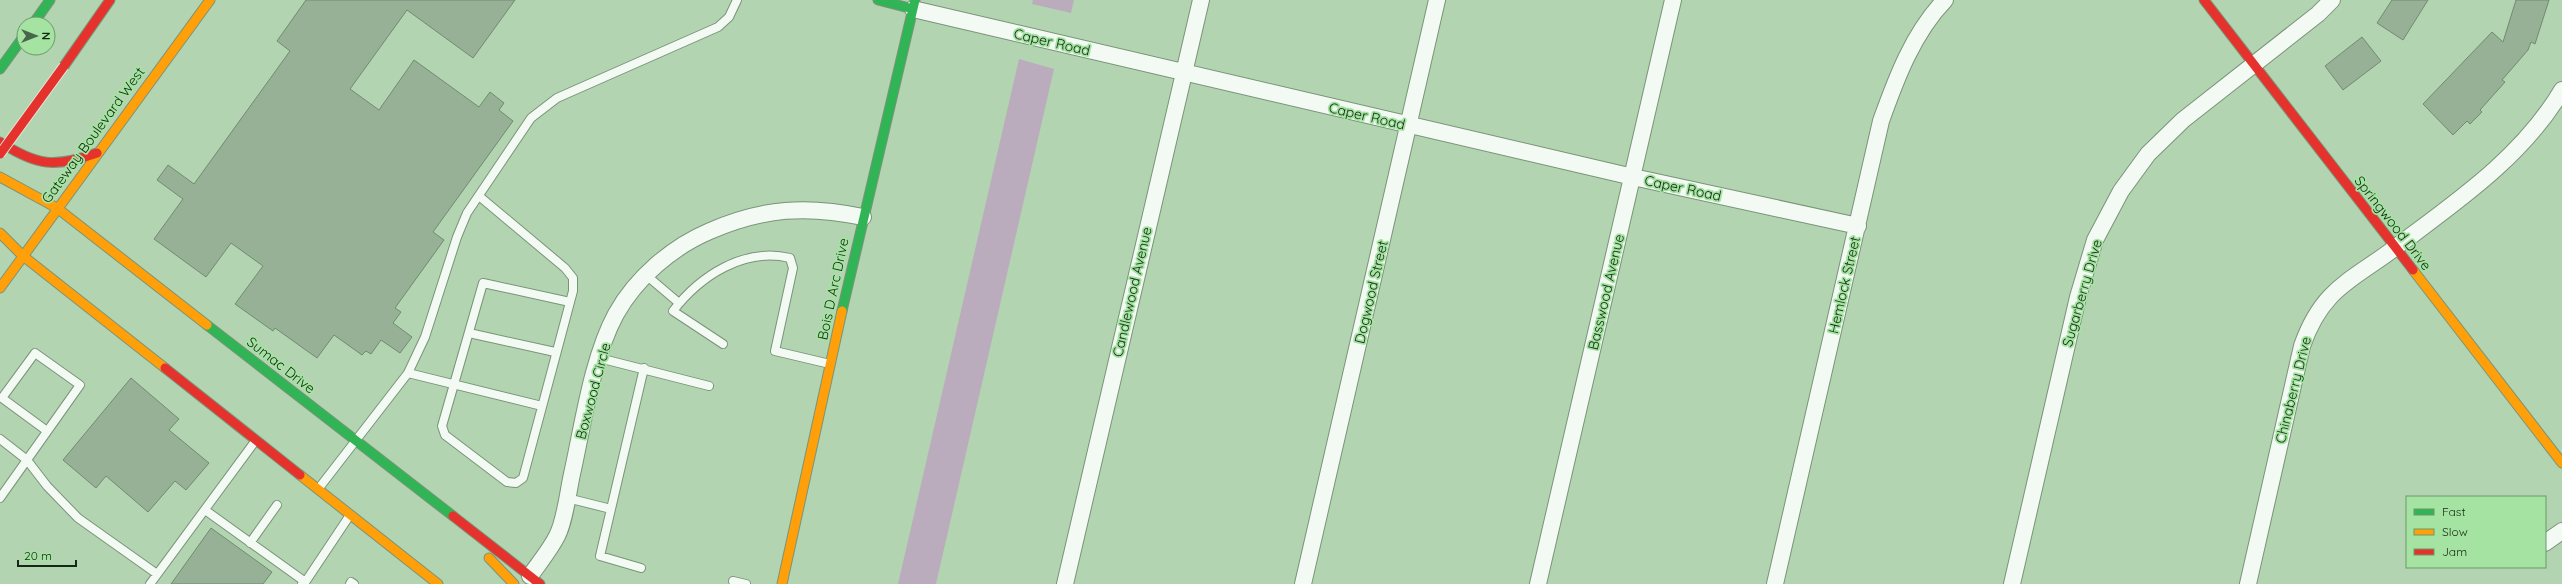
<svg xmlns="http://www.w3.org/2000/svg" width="2562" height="584" viewBox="0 0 2562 584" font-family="Quicksand,sans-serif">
  <rect width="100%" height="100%" fill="#b2d4b1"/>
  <path fill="#bbacbd" d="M1033,0h41l-3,13 -39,-9z
    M1019,59l35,10 -118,515h-38z"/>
  <path fill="#96b196" stroke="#718b71" d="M306,0h209l-42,58 -66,-48 -57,79 29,21 35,-50 65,47 11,-15 14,11 -5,7 14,11 -80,111 11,8 -49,68 6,4 -8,11 19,14 -12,16 -19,-13 -10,14 -5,-3 -4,4 -28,-20 -17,23 -42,-30 -2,3 -38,-27 28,-38 -32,-23 -25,34 -52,-38 29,-40 -26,-19 11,-15 26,19 96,-133 -13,-10z
    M2392,0h36l-25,40 -26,-17z
    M2516,0h33l-14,44 -4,-2 -3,8 -26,30 3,2 -25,28 2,2 -12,12 -3,-3 -14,14 -30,-31 69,-72 11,10z
    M2362,37l19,24 -38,29 -18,-24z
    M131,378l48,41 -10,11 40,33 -23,27 -11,-9 -27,31 -42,-36 -10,12 -33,-28z
    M211,528l61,44 -9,12h-92z"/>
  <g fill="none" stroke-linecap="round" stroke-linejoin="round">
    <defs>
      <path id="lane" d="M479,196l86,72 8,10v13l-50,187 -7,5 -9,-1 -62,-47 -3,-9 41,-143 87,19
        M646,275l33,28
        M469,333l86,19
        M723,344l-50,-33c27,-35 71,-64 117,-53l3,10 -18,83 55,13
        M599,358l110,28
        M408,373l134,33
        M0,439l27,21 20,26 31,32 79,56
        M319,488l89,-115 17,-36 32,-100 10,-24 64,-95 26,-20 161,-71 11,-10 8,-17
        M0,498l80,-113 -45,-32 -33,45 45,33
        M567,498l44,11
        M205,510l99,71 -2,3
        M250,543l27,-38
        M641,568l-41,-12 44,-188
        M733,581l13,3
        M150,584l106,-144
        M304,584l46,-69
        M350,584l1,-2 3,2"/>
      <path id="street" d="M913,9l720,168 225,49
        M2545,543l17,-12
        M530,576c9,-13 20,-26 27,-40 8,-15 11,-44 15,-62 11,-49 20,-116 44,-160 20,-36 56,-67 94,-83 53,-23 97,-26 153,-14
        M1065,584l136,-584
        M1303,584l134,-584
        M1538,584l135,-584
        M1775,584l106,-463c15,-42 32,-88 64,-121
        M2012,584l66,-287 17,-57 26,-49 27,-37 35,-34 135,-106 14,-14
        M2248,584l54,-238c21,-60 52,-66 98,-102 59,-44 124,-89 162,-154"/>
      <path id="fast" d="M878,0l35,9
        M33,24l17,-24
        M0,69l24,-33
        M842,311l73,-311
        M207,325l246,191"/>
      <path id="slow" d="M0,177l57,31 150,117
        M0,233l23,23 142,112
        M2413,270l149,193
        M0,288l210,-288
        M300,475l138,109
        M489,558l25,26
        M782,584l60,-273"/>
      <path id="jam" d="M2204,0l209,270
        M64,66l46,-66
        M0,142c37,24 55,26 97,11
        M165,368l135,107
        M453,516l87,68"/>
    </defs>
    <use href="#lane" stroke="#7a9479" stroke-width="10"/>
    <use href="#street" stroke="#7a9479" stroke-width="18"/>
    <use href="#fast" stroke="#7a9479" stroke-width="11"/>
    <use href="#slow" stroke="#7a9479" stroke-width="11"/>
    <use href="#jam" stroke="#7a9479" stroke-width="11"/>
    <use href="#lane" stroke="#f3f9f3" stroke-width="8"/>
    <use href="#street" stroke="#f3f9f3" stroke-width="16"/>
    <use href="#fast" stroke="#30b455" stroke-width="9"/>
    <use href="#slow" stroke="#ff9f0a" stroke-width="9"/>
    <use href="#jam" stroke="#e5322d" stroke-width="9"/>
    <defs>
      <path id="jam-bridge" d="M0,154l64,-88"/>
    </defs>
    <use href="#jam-bridge" stroke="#dcecdc" stroke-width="11" stroke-linecap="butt"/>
    <use href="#jam-bridge" stroke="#e5322d" stroke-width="9"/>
  </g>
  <g text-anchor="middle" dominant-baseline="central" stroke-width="3.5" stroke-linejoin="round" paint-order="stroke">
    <g font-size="14" fill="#122a12" stroke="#a5e3a2">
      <text transform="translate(1052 42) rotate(13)">Caper Road</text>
      <text transform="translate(1367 116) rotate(13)">Caper Road</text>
      <text transform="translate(93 135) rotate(-54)">Gateway Boulevard West</text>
      <text transform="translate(1683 188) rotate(12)">Caper Road</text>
      <text transform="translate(2393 223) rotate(52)">Springwood Drive</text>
      <text transform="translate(1844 285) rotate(-77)">Hemlock Street</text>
      <text transform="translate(833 289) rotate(-78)">Bois D Arc Drive</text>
      <text transform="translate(1132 292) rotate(-77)">Candlewood Avenue</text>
      <text transform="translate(1371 292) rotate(-77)">Dogwood Street</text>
      <text transform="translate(1606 292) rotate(-77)">Basswood Avenue</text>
      <text transform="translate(2082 293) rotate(-74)">Sugarberry Drive</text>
      <text transform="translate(281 365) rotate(38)">Sumac Drive</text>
      <text transform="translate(2293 390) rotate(-76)">Chinaberry Drive</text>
      <text transform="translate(593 391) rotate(-75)">Boxwood Circle</text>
    </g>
  </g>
  <rect x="2406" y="496" width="140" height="72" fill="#a5e3a2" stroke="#6a9968"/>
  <rect x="2414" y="509" width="20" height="6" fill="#30b455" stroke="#6a9968"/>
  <text x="2442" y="516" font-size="12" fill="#122a12">Fast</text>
  <rect x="2414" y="529" width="20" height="6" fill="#ff9f0a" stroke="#6a9968"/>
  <text x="2442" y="536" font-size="12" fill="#122a12">Slow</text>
  <rect x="2414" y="549" width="20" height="6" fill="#e5322d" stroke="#6a9968"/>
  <text x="2442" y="556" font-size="12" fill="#122a12">Jam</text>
  <g transform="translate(36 36) rotate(90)"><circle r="19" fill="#a5e3a2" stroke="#6a9968"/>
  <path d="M0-3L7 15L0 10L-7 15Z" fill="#4a664a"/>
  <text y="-6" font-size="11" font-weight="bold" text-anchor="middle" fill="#122a12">N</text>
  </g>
  <path d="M18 560v6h58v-6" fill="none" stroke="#122a12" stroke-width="2"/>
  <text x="24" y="560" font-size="12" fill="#122a12" stroke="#a5e3a2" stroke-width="3" paint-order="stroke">20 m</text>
</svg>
